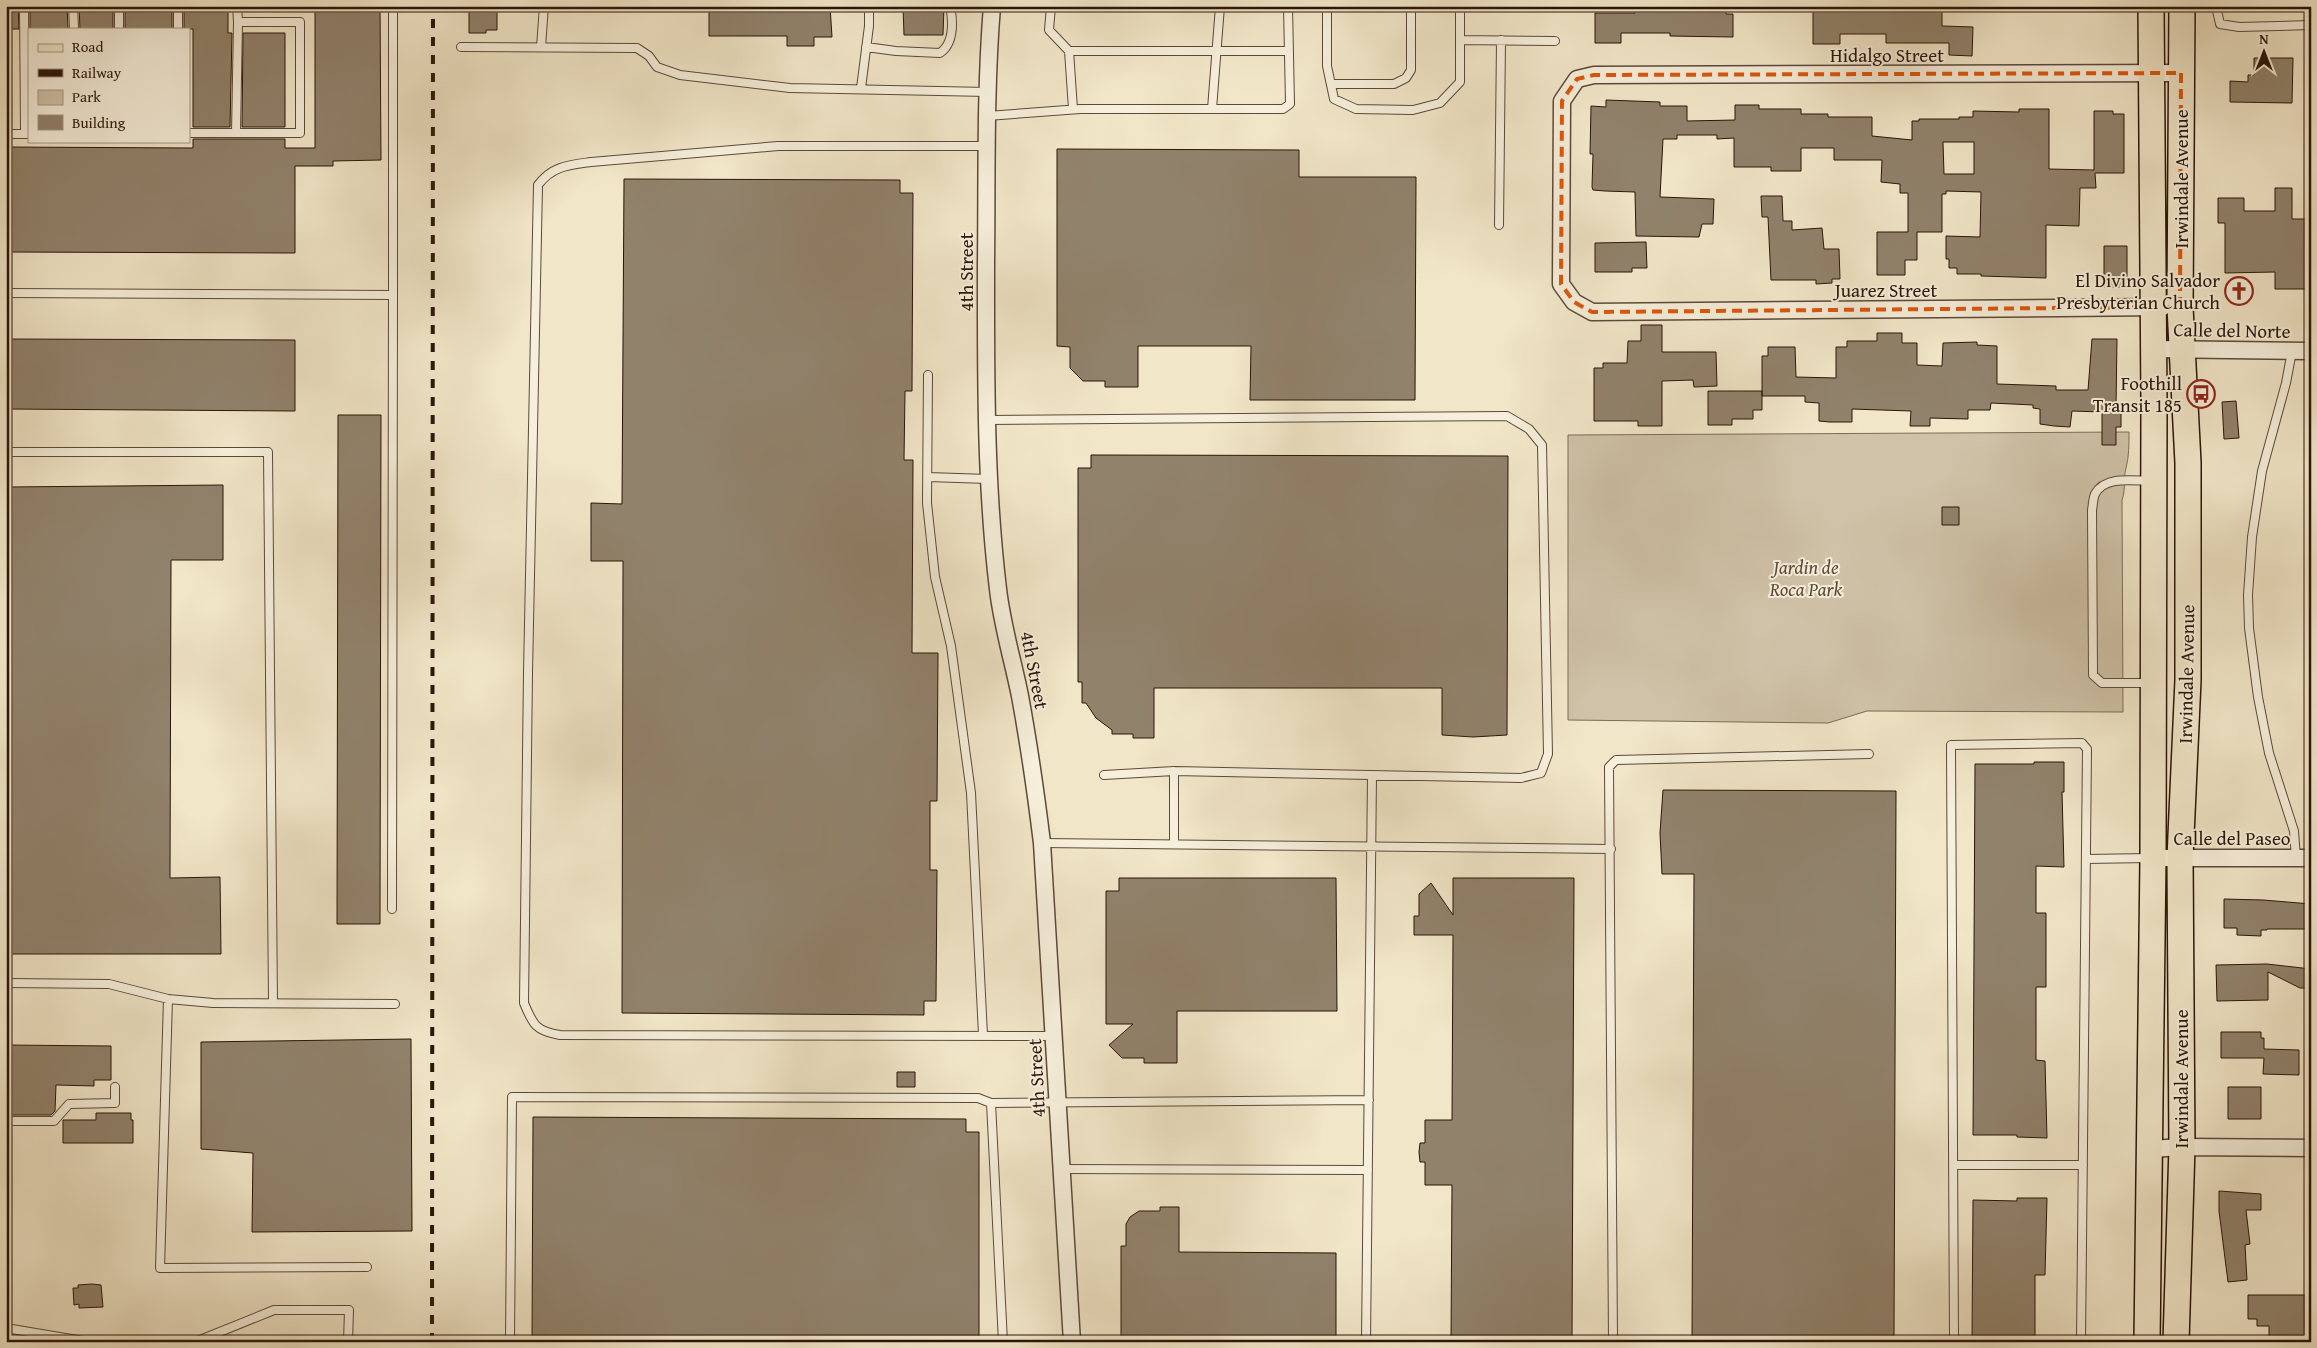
<svg xmlns="http://www.w3.org/2000/svg" width="2317" height="1348" viewBox="0 0 2317 1348" font-family="'Gentium Book Plus',serif">
  <rect width="100%" height="100%" fill="#f1e6c8"/>
  <filter id="stains"><feTurbulence type="fractalNoise" baseFrequency=".004" numOctaves="4"/><feColorMatrix values="0 0 0 0 .2 0 0 0 0 .09 0 0 0 0 .02 0 0 0 .5 -.17"/></filter>
  <radialGradient id="worn" r=".72"><stop offset=".6" stop-color="#630" stop-opacity="0"/><stop offset="1" stop-color="#630" stop-opacity=".3"/></radialGradient>
  <path fill="#cfc2a8" stroke="#7c6c58" d="M2129,432c0,13 0,24 -3,36 -3,11 0,21 -4,32l1,212 -256,-1 -39,12 -260,-3v-285z"/>
  <path fill="#91826c" stroke="#2a1509" fill-rule="evenodd" d="M6,6h12l1,23h-13z
    M30,6h37l1,23h-38z
    M79,6h34v23h-33z
    M125,6h47v23h-47z
    M184,6h44v27h4l-2,94h-37v-98h-9z
    M332,6h48l1,154 -48,1v5h-38v87l-289,-1v-105l187,1v-9h92v9h30v-140h17z
    M469,6h28v24h-11v3h-17z
    M709,6h121l2,31h-18v9h-27v-10h-78z
    M903,6h41l-1,29h-39z
    M1635,6h60v4h31v4h7v23l-63,-1v-3h-49v10h-26v-30h40z
    M1813,6h129v20l31,1 -1,29 -23,-1v-12h-63v-9h-46v10h-27z
    M243,33h42v94h-43z
    M2254,58h39l-1,45 -62,-1v-21l18,1v-7h6z
    M1606,100l54,2v4h27v15l48,-1v-15h24v4h42v5h27v3h44v19l40,4v-19h7v-2h40v-2h14v-6l46,1v-3h30v60l45,1v-59h19v3h11v59h-29l1,15h-16l-1,38 -33,-1v53l-65,-2v-2h-24v-6h-8v-9h-3v-23l34,1 1,-45 -35,-1v3h-4v38h-25v28h-12v15h-28v-43h31v-39h-8v-9l-19,-2 1,-22h-48v-12h-33v23h-30v-4h-37v-29l-17,1v-4h-40v4h-14l-3,58 54,2 -1,25h-11l-3,13 -63,-1 -1,-44 -30,-1 -12,-1 -1,-3 1,-33h-3l1,-48 15,1zM1943,142h31v32h-30z
    M1057,149l242,1v27h117l-1,223h-165l1,-54h-113v41h-33v-6h-22l-13,-13v-21l-13,-1z
    M624,179l276,1v13h13l-1,198h-7l-1,69h9l-1,193h26l-1,148h-7v69h7l-1,131h-12v14l-302,-2 1,-452h-32v-58l31,1z
    M2275,188h17v31h19v70h-36v-17l-50,1v-50h-7v-25h26v13h31z
    M1761,196h21l1,25h9v9l30,-2 2,21h15l1,30h-8v4l-16,1v-4h-45l-3,-63h-6z
    M1646,242l1,26h-15v4h-37v-29z
    M2104,246h23v41h-23z
    M1641,325h21v27h54l1,34 -23,1 -1,-7 -31,1v45h-24v-5h-44v-53h9v-5h24l1,-22h13z
    M1877,333h25v10h15v22l25,1 1,-23 34,-1v3l20,1v38l59,2v4h32l4,-51h25l-1,68h5v20h-5v18h-14v-33l-30,-1 -2,16 -16,-1 -14,-2v-15l-7,-1v-3l-42,-2 -1,7h-22v9l-38,-1v8h-20l1,-15 -59,-2v13h-22l-11,-1v-18l-14,-1v-6h-43v-40h6v-9h27l1,30 40,1v-31h11v-6h30z
    M6,339l289,1v71l-289,-2z
    M1708,391h54v19h-9v9h-21v6h-24z
    M2236,401l3,37 -15,1 -2,-37z
    M338,415h43l-1,509h-43z
    M1091,455l417,1 -1,279 -34,2 -31,-2v-47h-288v50h-21v-4h-21v-4l-16,-12 -10,-15h-4v-21h-4v-214h13z
    M223,485v75h-52l-1,318 50,-1 1,77h-215v-467z
    M1942,507h17v18h-17z
    M2034,762h30v30h-2l2,75 -28,-1v47h10v74h-10v73l9,1 2,77 -30,-1v-2h-44l2,-371h59z
    M1663,790l233,1 -2,551h-202l2,-468h-32l-2,-41z
    M1119,878h217l1,133h-160v52h-33v-5h-22l-13,-13 24,-21h-27v-133h13z
    M1453,878h121l-2,464h-121l1,-157h-27v-23h-5l-1,-10 1,-9h5v-23h27l1,-185h-39v-19h5v-22l12,-11 22,32z
    M2224,899l39,1 48,4v25h-44v1h-6v6l-24,-1v-7h-13z
    M2267,964l44,5v19h-11l-32,-16v28l-51,1 -1,-36z
    M2221,1032h40v6h3v11l35,1v25l-36,-1 1,-16h-43z
    M411,1039l1,192 -160,1 1,-79 -52,-4v-107z
    M6,1045l105,1v34h-17v6l-38,-1 -1,26 -4,4h-45z
    M897,1072h18v15h-18z
    M2228,1087h33v32h-33z
    M96,1113h35v7h2v23h-70v-23h33z
    M533,1117l433,2v13h13v210h-447z
    M2219,1191l42,3v16h-15l4,34 -5,1 2,35 -19,2 -9,-71z
    M2017,1198h30l-2,77h-10v67h-63l1,-142 44,1z
    M1160,1207h19v45l157,1v89h-215v-96h5v-22l4,-7 9,-6h21z
    M92,1284l9,1 2,22 -24,1v-4l-5,1 -1,-17h5v-3z
    M2248,1295h57v46l-36,1v-16h-12v-7h-9z"/>
  <g fill="none" stroke-linecap="round" stroke-linejoin="round">
    <defs>
      <path id="service" d="M24,6l1,128
        M73,6l1,23
        M119,6v23
        M178,6v23
        M1051,6l-2,24 20,21 4,58
        M1327,6v60l7,33 22,10 57,1 27,-7 20,-21v-76
        M2216,6l4,18 19,3 72,-2
        M1460,40l95,1
        M461,47l176,1 12,8 8,11 23,8 110,13 198,4
        M541,47l3,-41
        M866,47l30,4 44,2c13,-9 13,-28 11,-42
        M1069,51h218
        M1331,84h63l12,-6 5,-8v-64
        M861,88l8,-62v-20
        M1212,109l8,-103
        M987,116l93,-7h203l7,-5 -2,-98
        M189,133h111v-111h-62l-1,-16
        M236,133l2,-111
        M6,134h23
        M987,146h-209l-187,16c-22,3 -39,4 -53,23l-10,488 -4,330c9,22 12,28 36,32l493,1
        M1499,225l2,-185
        M6,293l387,2v-289
        M2292,351l-6,32 -24,88 -10,66 -4,58 1,33 9,69 11,56 25,78 2,27
        M928,375l-1,128 8,74 16,69 20,147 12,242
        M986,420l521,-4 22,13 13,16 6,309 -7,19 -20,5 -347,-7v73
        M6,452h262l5,551
        M928,477l60,2
        M2151,683h-49l-9,-8 -1,-165c1,-5 1,-12 3,-16 10,-19 39,-13 56,-13
        M1104,775l70,-4
        M1042,843l569,6
        M2086,859l63,-1
        M392,909l1,-614
        M6,983l103,1 59,15 45,4 182,1
        M168,999l-8,269 207,-1
        M991,1103l12,239
        M6,1121h48l15,-17 46,-1v-16
        M1953,1165h130
        M1061,1169l307,1
        M6,1328l83,14
        M195,1342l79,-32h75l-1,32
        M510,1342l2,-245 466,1 13,5 378,-3
        M1366,1342l6,-567
        M1613,1342l-4,-575 7,-7 253,-6
        M1954,1342l-3,-597 131,-2 5,6 -6,593"/>
      <path id="minor" d="M992,6c-7,86 -5,172 -6,258 0,109 -1,217 12,325 4,36 15,72 22,107 9,49 16,98 22,147l30,499
        M2163,307l-571,5 -18,-10 -13,-18 1,-183 15,-22 17,-4 587,-2
        M2153,349l158,2
        M2153,858h158
        M2151,1149l31,-2 129,1"/>
      <path id="primary" d="M2147,1342l6,-484 1,-455 -3,-397
        M2176,1342l6,-195 -2,-289 8,-178v-217l-8,-156 2,-301"/>
    </defs>
    <use href="#service" stroke="#5c4939" stroke-width="10"/>
    <use href="#minor" stroke="#5c4939" stroke-width="19"/>
    <use href="#primary" stroke="#2a1509" stroke-width="28"/>
    <use href="#service" stroke="#f6efdb" stroke-width="8"/>
    <use href="#minor" stroke="#f6efdb" stroke-width="16"/>
    <use href="#primary" stroke="#f1e6c8" stroke-width="25"/>
    <path stroke="#2a1509" stroke-width="4" stroke-dasharray="9 9" stroke-linecap="butt" d="M432,1342l1,-1336"/>
  </g>
  <path fill="none" stroke="#de560c" stroke-width="4" stroke-dasharray="10 6" stroke-linejoin="round" d="M2181,73l-1,234 -588,5 -18,-10 -13,-18 1,-183 15,-22 17,-4z"/>
  <defs>
    <symbol id="church-ring" viewBox="-11 -11 22 22"><circle r="9.5" fill="#f6efdb" stroke="#8f2418" stroke-width="1.5"/><path d="M-1.2-6h2.4v3.5h3.3v2.4h-3.3V6h-2.4V-.1h-3.3v-2.4h3.3Z" fill="#8f2418"/></symbol>
    <symbol id="bus-ring" viewBox="-11 -11 22 22"><circle r="9.5" fill="#f6efdb" stroke="#8f2418" stroke-width="1.5"/><path d="M-5-6H5V4H4V6H2V4H-2V6H-4V4H-5ZM-3.5-4V0h7V-4ZM-3.5 1.2v1.5H-2V1.2ZM2 1.2v1.5H3.5V1.2Z" fill="#8f2418"/></symbol>
  </defs>
  <g fill-rule="evenodd">
    <use href="#church-ring" x="2223" y="275" width="32" height="32"/>
    <use href="#bus-ring" x="2185" y="378" width="32" height="32"/>
  </g>
  <g text-anchor="middle" dominant-baseline="central" stroke-width="4" stroke-linejoin="round" paint-order="stroke">
    <g font-size="19" fill="#2a1509" stroke="#f6efdb">
      <text x="1887" y="55">Hidalgo Street</text>
      <text transform="translate(2181 179) rotate(-90)">Irwindale Avenue</text>
      <text transform="translate(966 272) rotate(-90)">4th Street</text>
      <text x="1886" y="290">Juarez Street</text>
      <text transform="translate(2232 330) rotate(1)">Calle del Norte</text>
      <text transform="translate(1035 670) rotate(79)">4th Street</text>
      <text transform="translate(2186 674) rotate(-89)">Irwindale Avenue</text>
      <text x="2232" y="838">Calle del Paseo</text>
      <text transform="translate(1036 1078) rotate(-93)">4th Street</text>
      <text transform="translate(2181 1079) rotate(-90)">Irwindale Avenue</text>
    </g>
    <g font-size="19" fill="#2a1509" stroke="#f6efdb" text-anchor="end">
      <text x="2220" y="280">El Divino Salvador<tspan x="2220" dy="22">Presbyterian Church</tspan></text>
      <text x="2182" y="383">Foothill<tspan x="2182" dy="22">Transit 185</tspan></text>
    </g>
    <g font-size="19" font-style="italic" fill="#5c4939" stroke="#f6efdb">
      <text x="1806" y="567">Jardin de<tspan x="1806" dy="22">Roca Park</tspan></text>
    </g>
  </g>
  <rect width="2317" height="1348" fill="none" stroke="#f1e6c8" stroke-width="25"/>
  <rect x="8" y="8" width="2302" height="1333" fill="none" stroke="#2a1509" stroke-width="2.5"/>
  <rect x="12" y="12" width="2292" height="1323" fill="none" stroke="#2a1509"/>
  <rect x="28" y="28" width="162" height="115" fill="#f6efdb" stroke="#a49887"/>
  <rect x="38" y="44" width="25" height="8" fill="#f1e6c8" stroke="#a49887"/>
  <text x="72" y="52" font-size="15" fill="#2a1509">Road</text>
  <rect x="38" y="69" width="25" height="8" fill="#2a1509" stroke="#a49887"/>
  <text x="72" y="78" font-size="15" fill="#2a1509">Railway</text>
  <rect x="38" y="90" width="25" height="15" fill="#cfc2a8" stroke="#a49887"/>
  <text x="72" y="102" font-size="15" fill="#2a1509">Park</text>
  <rect x="38" y="115" width="25" height="15" fill="#91826c" stroke="#a49887"/>
  <text x="72" y="128" font-size="15" fill="#2a1509">Building</text>
  <g transform="translate(2264 52)" stroke="#f6efdb" stroke-width="4" paint-order="stroke">
  <path d="M0-4L9 19L0 12L-9 19Z" fill="#2a1509"/>
  <text y="-8" font-size="14" font-weight="bold" text-anchor="middle" fill="#2a1509">N</text>
  </g>
  <rect width="100%" height="100%" filter="url(#stains)"/>
  <rect width="100%" height="100%" fill="url(#worn)"/>
</svg>
